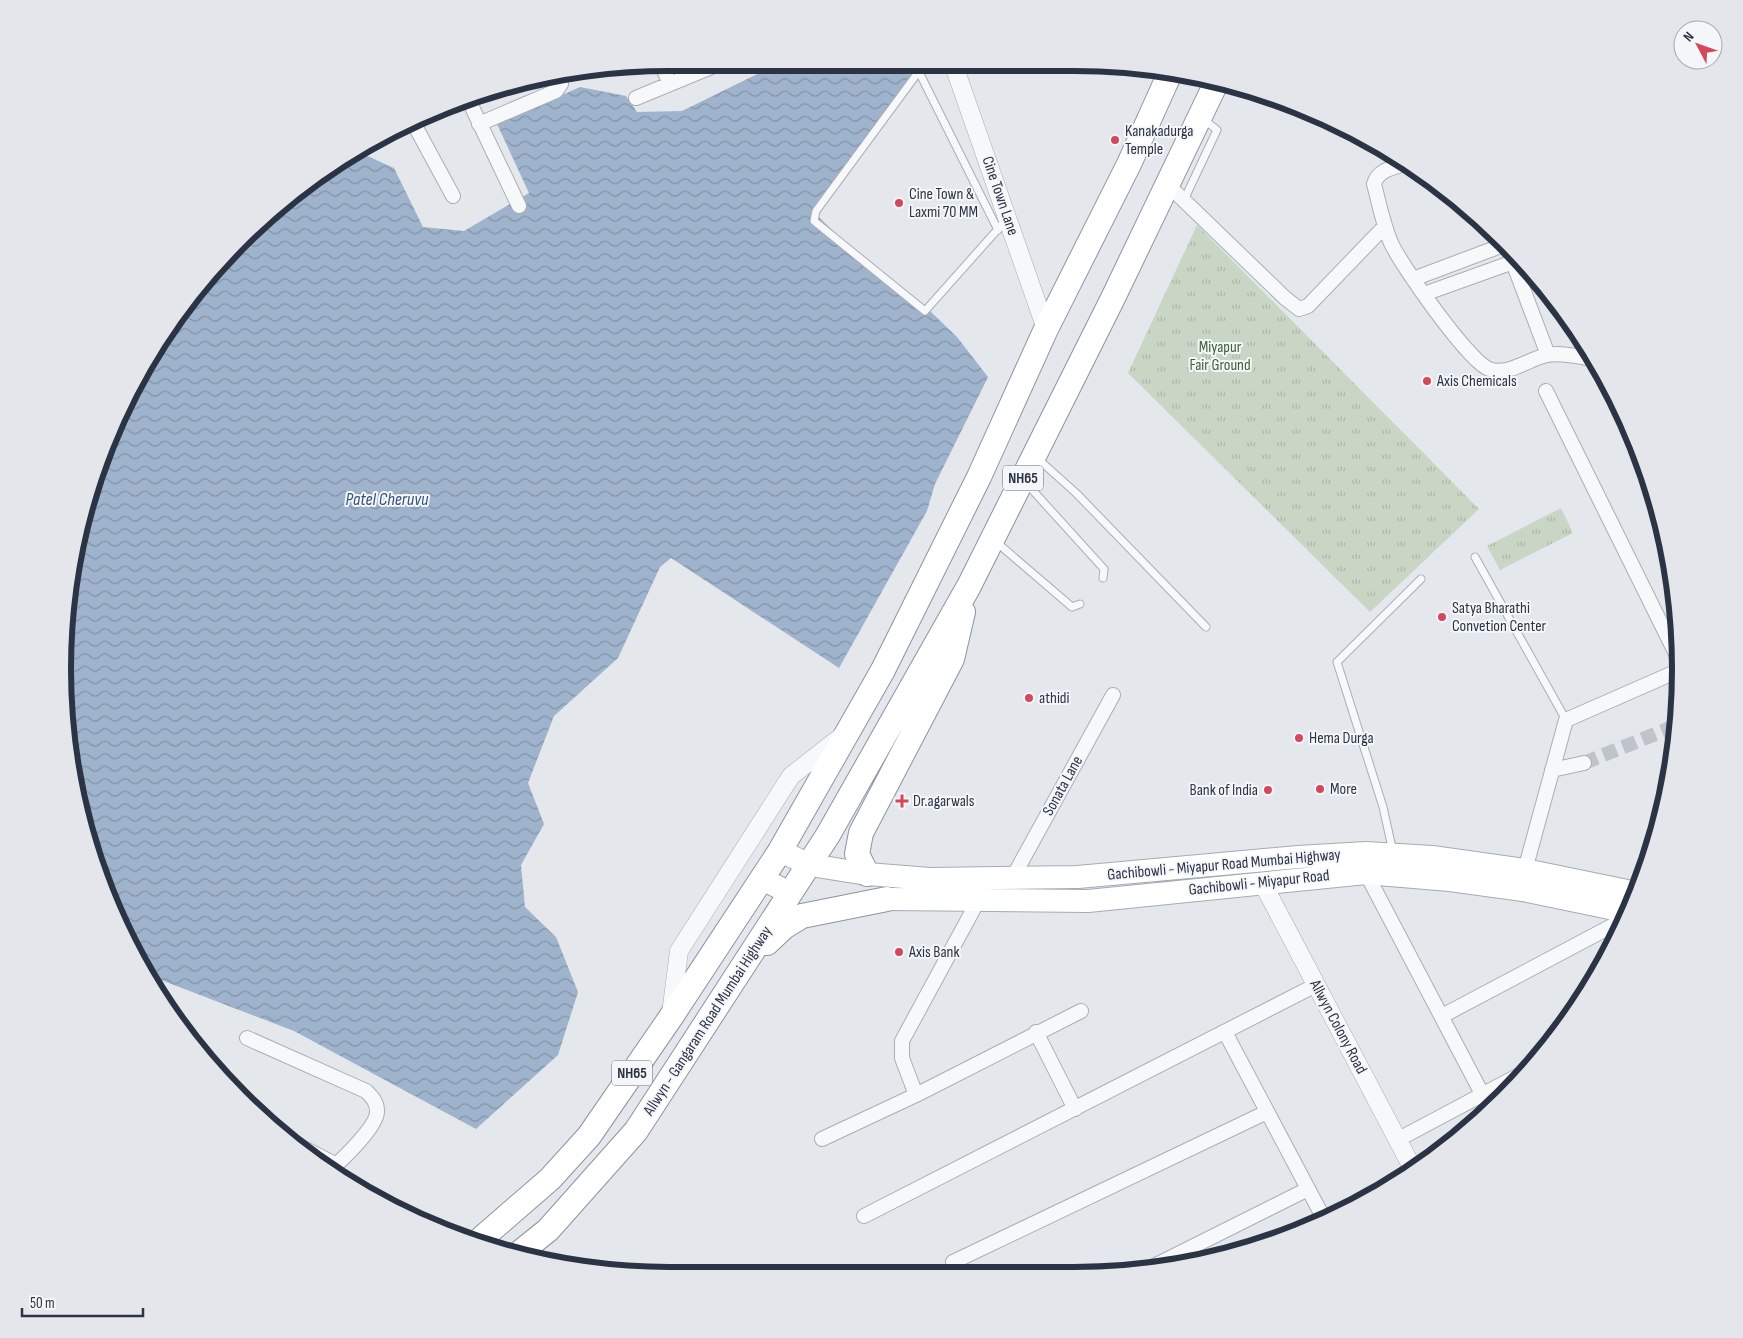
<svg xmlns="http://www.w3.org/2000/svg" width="1743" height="1338" viewBox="0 0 1743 1338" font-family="'Sofia Sans Condensed',sans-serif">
  <defs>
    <pattern id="park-tufts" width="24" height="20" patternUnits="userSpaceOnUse" patternTransform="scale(1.25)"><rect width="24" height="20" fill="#c9d6c5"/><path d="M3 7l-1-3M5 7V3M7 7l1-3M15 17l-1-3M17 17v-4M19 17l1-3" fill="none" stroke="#adb8ab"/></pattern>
    <pattern id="water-waves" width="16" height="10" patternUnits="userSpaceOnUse" patternTransform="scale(1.25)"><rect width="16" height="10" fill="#9fb4cc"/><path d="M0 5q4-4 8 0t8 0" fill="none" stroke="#8293a7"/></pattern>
  </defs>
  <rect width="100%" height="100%" fill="#e4e7ec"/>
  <path fill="url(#park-tufts)" d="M1197,225l282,284 -109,103 -242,-239z
    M1561,508l12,25 -73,37 -13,-24z"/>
  <path fill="url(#water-waves)" d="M780,63h141l-104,152 60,60 54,37 26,25 31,40 -53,107 -8,27 -88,157 -168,-110 -11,9 -42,91 -64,58 -26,67 16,41 -23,41 4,42 31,30 22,55 -20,63 -82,74 -182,-98 -146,-56 -39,-74 -26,-75 -20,-157 20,-157 61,-146 96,-126 120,-92 5,7 29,13 29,59 41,4 65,-38 -32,-69 83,-37 46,9 11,16 45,-1z"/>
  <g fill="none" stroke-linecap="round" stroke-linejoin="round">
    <path stroke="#bfc3cb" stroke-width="14" stroke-dasharray="14 7" stroke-linecap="butt" d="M1584,763l91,-37"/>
    <defs>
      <path id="service" d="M925,63l-109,148 -2,10 111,90 81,-91
        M919,72l79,158
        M1184,200l33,-70 -15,-12
        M1037,458l39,35 130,134
        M1026,483l78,86 -1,9
        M995,541l77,66 8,-3
        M1475,557l91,163
        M1393,852l-10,-45 -46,-145 84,-83"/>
      <path id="minor" d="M661,64l9,20
        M636,98l85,-35
        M469,101l50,105
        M414,124l39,72
        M479,124l77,-33 5,-7 -3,-7
        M1404,164c-12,4 -26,6 -30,20 5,19 9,40 17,59 10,22 78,119 98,126 20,7 39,-10 58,-14 15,-3 32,2 46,4
        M1168,185l117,113 14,11 9,-3 77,-80
        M1506,244l42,111
        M1413,279l93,-35
        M1424,294l95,-34
        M1546,391l134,271
        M1552,770l32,-7
        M1525,870l41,-150 114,-50
        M1366,873l124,236
        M1013,877l100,-182
        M979,899l-77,142v17l14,37 165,-84
        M1442,1016l183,-97
        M1036,1032l39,77
        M1225,1032l98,185
        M247,1038l119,53c6,6 11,11 11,20 1,15 -36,50 -48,60
        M822,1139l94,-44
        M1397,1140l126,-67
        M296,1144l41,21
        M864,1216l452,-231
        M953,1262l314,-150
        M1146,1270l162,-81"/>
      <path id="tertiary" d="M953,63l93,266
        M1262,882l152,289
        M671,1014l8,-63 112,-175 51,-40"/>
      <path id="primary" d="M780,851l30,14 57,9 63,5 148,-2 220,-20 68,-4 66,4 93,13 112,23
        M762,879l28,14
        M887,899l201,2 278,-28 84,7 73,10 106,22"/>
      <path id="trunk" d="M867,874l-10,-20 4,-21 91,-174 11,-47
        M767,943l17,-16 18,-11 85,-17
        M475,1244l75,-65 39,-43 82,-119 109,-166 103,-181 96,-193 67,-148 83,-165 41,-91
        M518,1254l30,-24 88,-99 192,-296 141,-249 144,-288 104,-217"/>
    </defs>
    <use href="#service" stroke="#a9aeb7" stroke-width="9"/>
    <use href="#minor" stroke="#a9aeb7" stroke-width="16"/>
    <use href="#tertiary" stroke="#a9aeb7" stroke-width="19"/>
    <use href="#primary" stroke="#a3abb8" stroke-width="24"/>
    <use href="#trunk" stroke="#8b94a3" stroke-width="26"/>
    <use href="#service" stroke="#f7f8fa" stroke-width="7"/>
    <use href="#minor" stroke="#f7f8fa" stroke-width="14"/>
    <use href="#tertiary" stroke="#f7f8fa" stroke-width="18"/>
    <use href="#primary" stroke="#fff" stroke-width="22"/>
    <use href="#trunk" stroke="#fff" stroke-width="24"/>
  </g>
  <g fill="#d1495b" stroke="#f4f6f9" stroke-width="2">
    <circle cx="1115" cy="140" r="5"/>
    <circle cx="899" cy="203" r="5"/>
    <circle cx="1427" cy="381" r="5"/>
    <circle cx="1442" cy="617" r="5"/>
    <circle cx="1029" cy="698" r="5"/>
    <circle cx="1299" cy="738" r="5"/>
    <circle cx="1320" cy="789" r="5"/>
    <circle cx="1268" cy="790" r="5"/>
    <path d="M899.5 793.5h5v5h5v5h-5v5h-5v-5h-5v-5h5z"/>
    <circle cx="899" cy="952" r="5"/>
  </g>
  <g text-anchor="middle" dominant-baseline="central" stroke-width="4" stroke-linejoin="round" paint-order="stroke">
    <g fill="#f4f6f9" stroke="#676e7b" stroke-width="1">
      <rect x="1003" y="465.5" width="40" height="25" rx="4"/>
      <rect x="612" y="1060.5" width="40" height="25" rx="4"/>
    </g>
    <g font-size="15" font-weight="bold" fill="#2b3445">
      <text x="1023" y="478">NH65</text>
      <text x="632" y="1073">NH65</text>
    </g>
    <g font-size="16" fill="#2b3445" stroke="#f4f6f9" text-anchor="start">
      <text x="1125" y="131">Kanakadurga<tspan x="1125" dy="18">Temple</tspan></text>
      <text x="909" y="194">Cine Town &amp;<tspan x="909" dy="18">Laxmi 70 MM</tspan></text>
      <text x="1437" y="381">Axis Chemicals</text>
      <text x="1452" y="608">Satya Bharathi<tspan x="1452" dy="18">Convetion Center</tspan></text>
      <text x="1039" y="698">athidi</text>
      <text x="1309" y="738">Hema Durga</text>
      <text x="1330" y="789">More</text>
      <text x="1258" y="790" text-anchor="end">Bank of India</text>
      <text x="913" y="801">Dr.agarwals</text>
      <text x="909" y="952">Axis Bank</text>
    </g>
    <g font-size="16" fill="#2b3445" stroke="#f4f6f9">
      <text transform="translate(1000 196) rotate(71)">Cine Town Lane</text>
      <text transform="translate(1063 786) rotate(-61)">Sonata Lane</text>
      <text transform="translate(1224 865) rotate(-5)">Gachibowli - Miyapur Road Mumbai Highway</text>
      <text transform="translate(1259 883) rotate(-6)">Gachibowli - Miyapur Road</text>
      <text transform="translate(708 1021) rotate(-57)">Allwyn - Gangaram Road Mumbai Highway</text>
      <text transform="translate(1338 1027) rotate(62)">Allwyn Colony Road</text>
    </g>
    <g font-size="16" fill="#3f6138" stroke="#f4f6f9">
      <text x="1220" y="347">Miyapur<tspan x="1220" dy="18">Fair Ground</tspan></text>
    </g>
    <g font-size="18" font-style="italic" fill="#34527a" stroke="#f4f6f9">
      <text x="387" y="499">Patel Cheruvu</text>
    </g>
  </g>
  <path d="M0 0H1743V1338H0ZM669 71H1074A598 598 0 0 1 1672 669V669A598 598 0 0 1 1074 1267H669A598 598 0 0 1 71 669V669A598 598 0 0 1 669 71Z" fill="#e4e6eb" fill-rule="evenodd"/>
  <path fill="none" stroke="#2b3445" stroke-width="6" d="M669 71H1074A598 598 0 0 1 1672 669V669A598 598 0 0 1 1074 1267H669A598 598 0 0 1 71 669V669A598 598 0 0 1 669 71Z"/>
  <g transform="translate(1698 45) rotate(311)"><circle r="24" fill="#f4f6f9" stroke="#a4a8b1"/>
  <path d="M0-4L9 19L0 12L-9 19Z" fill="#d1495b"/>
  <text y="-8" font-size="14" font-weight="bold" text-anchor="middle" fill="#2b3445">N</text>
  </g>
  <path d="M22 1308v8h121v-8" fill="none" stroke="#2b3445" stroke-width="2.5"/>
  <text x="30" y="1308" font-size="15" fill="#2b3445" stroke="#f4f6f9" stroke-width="4" paint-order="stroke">50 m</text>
</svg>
